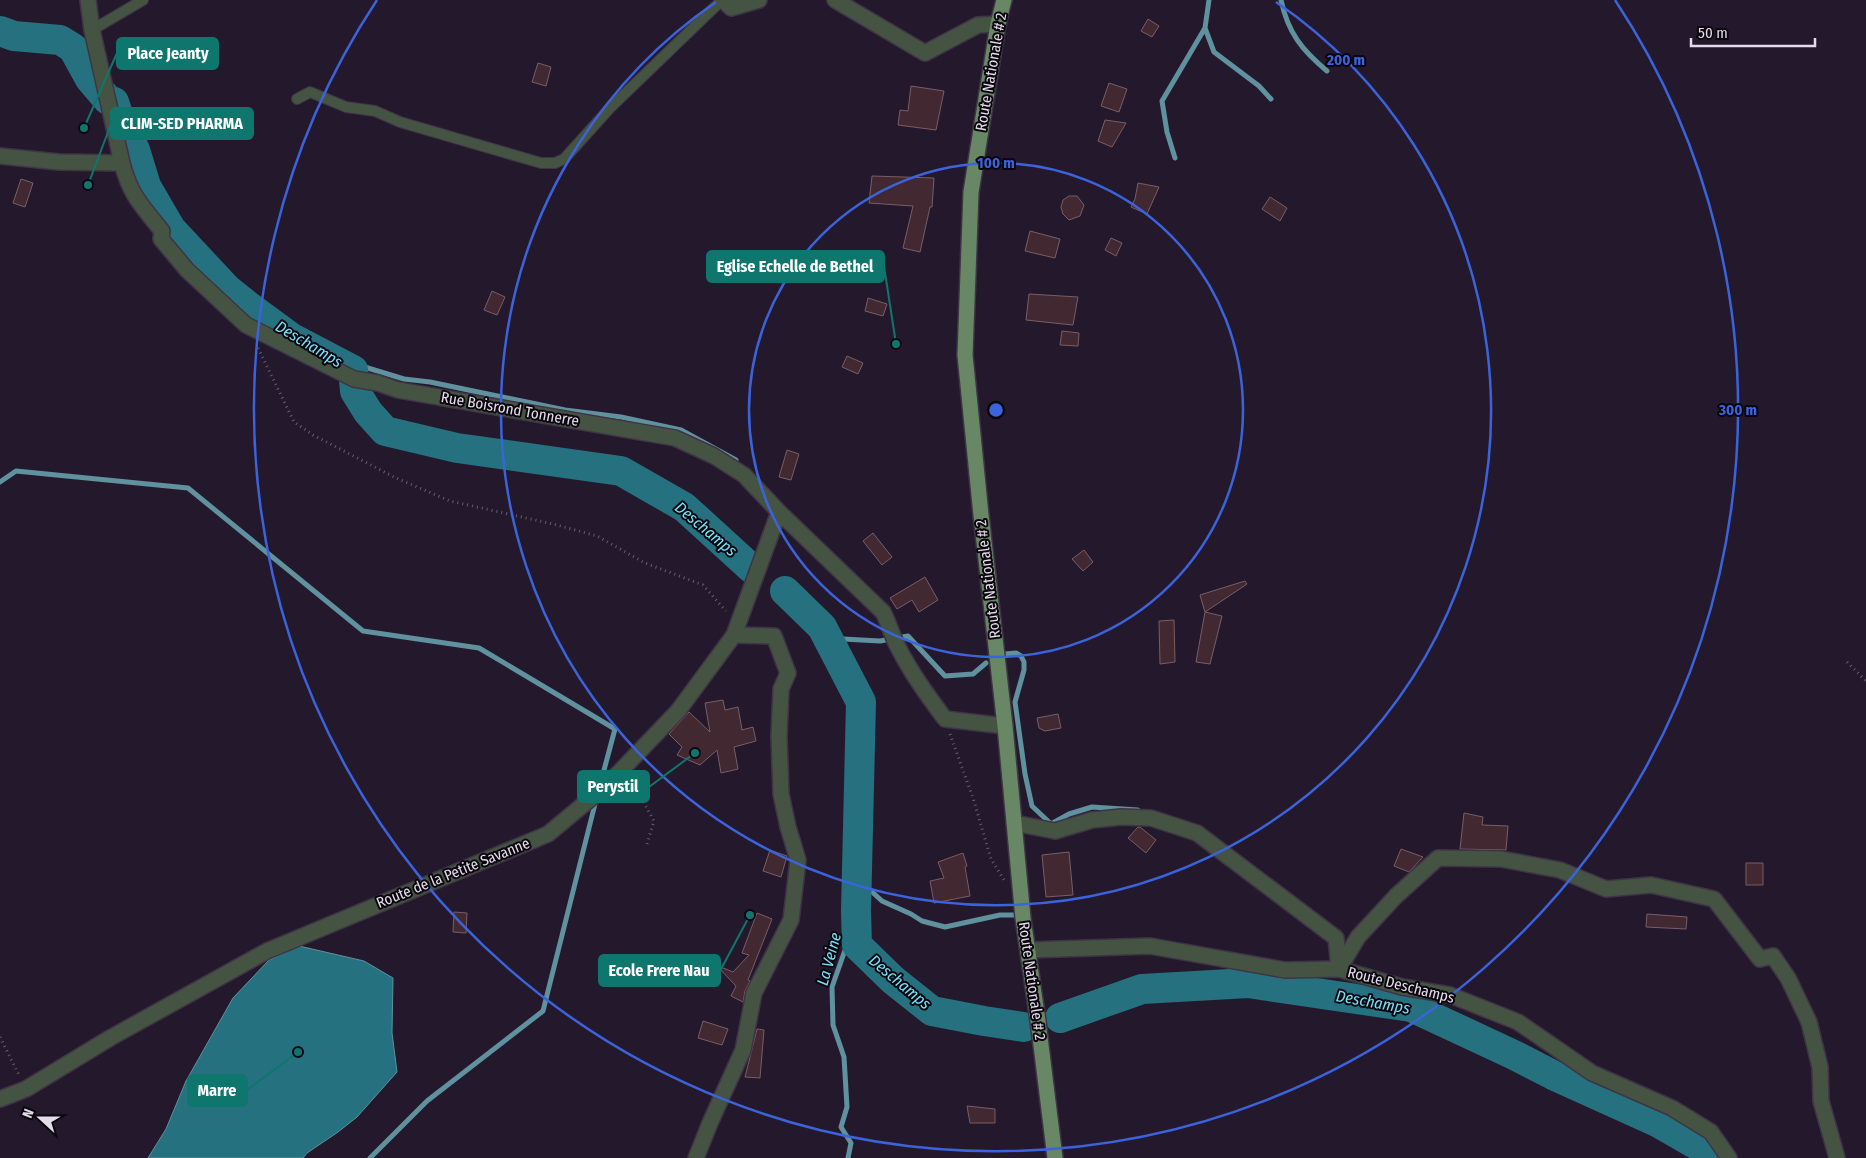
<svg xmlns="http://www.w3.org/2000/svg" width="1866" height="1158" viewBox="0 0 1866 1158" font-family="'Fira Sans Condensed',sans-serif">
  <rect width="100%" height="100%" fill="#24192c"/>
  <path fill="#26717f" stroke="#5f919f" d="M299,946l65,15 29,17 -1,55 5,39 -40,45 -19,15 -31,21 -4,5h-155l18,-29 20,-48 47,-83 36,-38z"/>
  <g fill="none" stroke-linecap="round" stroke-linejoin="round">
    <path stroke="#5f919f" stroke-width="5" d="M1209,0l-4,28 9,24 45,34 12,13
      M1281,0c7,33 21,50 46,71
      M1175,158l-8,-26 -5,-31 43,-73
      M331,360l27,5 46,14 26,3 135,28 56,7 60,13 55,30
      M0,482l16,-11 172,17 175,143 116,17 136,81 -15,56
      M830,642l13,-3 37,2 28,-5 37,40 28,-2 13,-11
      M1005,654l11,-1 5,3 3,6v8l-9,32 10,72 7,32 19,18 18,-10 23,-7 46,3
      M857,878l25,23 29,13 11,7 23,6 55,-12h15
      M370,1158l57,-57 116,-90 53,-211
      M848,1158l3,-15 -10,-16 6,-20 -3,-50 -11,-32 -1,-38 18,-51 6,-25"/>
    <path stroke="#26717f" stroke-width="30" d="M0,31l14,5 46,4 13,8 17,31 18,21 6,2 7,21 14,27 11,36 25,43 56,60 20,16 45,33 61,32 2,21 13,21 17,19 72,17 164,23 63,36 67,61
      M785,591l37,36 39,75 -5,209 1,34 36,35 39,31 52,10 40,6
      M1060,1018l82,-29 106,-6 163,24 103,48 39,20 104,47 54,31 6,5"/>
  </g>
  <path fill="#412831" stroke="#795d67" d="M1148,19l11,7 -7,11 -11,-6z
    M538,63l13,4 -5,19 -14,-4z
    M1109,83l18,6 -8,23 -18,-6z
    M911,86l33,5 -8,39 -38,-5 2,-15 8,1z
    M1105,120l21,3 -14,24 -14,-6z
    M872,176l62,2 -2,29h-2l-10,45 -17,-4 10,-42 -44,-3z
    M21,179l12,4 -8,24 -12,-4z
    M1138,183l21,4 -12,27 -16,-7 4,-8z
    M1069,196h8l7,9 -4,11 -11,4 -6,-6 -2,-7 2,-7z
    M1270,197l17,11 -7,13 -18,-12z
    M1030,231l30,8 -5,19 -30,-7z
    M1111,238l11,5 -6,13 -11,-6z
    M492,291l13,6 -8,18 -13,-5z
    M1029,294l49,3 -5,28 -47,-5z
    M868,298l19,6 -4,12 -18,-5z
    M1062,331l17,2 -1,13 -18,-1z
    M847,356l16,7 -5,11 -16,-7z
    M787,450l12,4 -8,26 -12,-3z
    M873,533l19,24 -10,8 -19,-24z
    M1084,550l9,12 -10,9 -11,-12z
    M925,577l13,23 -19,12 -7,-12 -15,9 -7,-11z
    M1245,581l2,3 -42,28 -5,-17z
    M1205,612l17,4 -12,48 -14,-2z
    M1174,620l1,42 -15,2 -1,-43z
    M723,700l2,10 13,-3 4,23 11,-3 3,14 -22,6 4,22 -17,4 -4,-23 -17,15 -23,-10 5,-8 -13,-13 20,-22 21,20 -5,-29z
    M1058,714l3,14 -16,3 -6,-3 -2,-10z
    M1464,813l19,4 -1,8 26,1 -2,24 -46,-1z
    M1138,827h2l16,13 -10,13 -18,-15z
    M1401,849l22,8 -14,15 -15,-6z
    M770,850l17,6 -6,21 -18,-6z
    M1069,852l4,43 -27,2 -4,-42z
    M963,853l4,13 -2,1 5,29 -36,7 -4,-22 14,-3 -6,-16z
    M1746,863h17v22h-17z
    M454,912l13,1 -1,20 -13,-1z
    M757,913l15,6 -24,61 2,1 -5,10 -2,11 -12,-6 5,-10 -20,-21 17,7 16,-17 -7,-2z
    M1647,914l40,3 -1,12 -40,-2z
    M703,1021l25,8 -6,16 -24,-7z
    M757,1029l7,1 -4,48 -15,-1z
    M967,1106l28,3v14h-25z"/>
  <g fill="none" stroke-linecap="round" stroke-linejoin="round">
    <defs>
      <path id="service" d="M92,30l51,-30
        M297,99l13,-7 36,15 29,4 25,11 141,41h14l9,-4 46,-51 112,-108"/>
      <path id="minor" d="M723,0l8,8 28,-8
        M835,0l90,53 53,-28 20,-1
        M1014,823l41,8 37,-11 29,-3 30,1 46,15 139,105 3,31 19,-32 38,-41 42,-38 63,1 59,11 46,19 45,-4 63,14 46,60 13,-3 15,22 21,44 11,45 1,34 16,57
        M1028,950l122,-4 135,24 54,-1 63,18 48,8 68,27 74,51 80,35 39,24 18,26
        M696,1158l14,-35 33,-73 11,-57 37,-73 7,-60 -10,-33 -7,-33 -2,-58 2,-47 7,-16 -14,-37 -40,-1"/>
      <path id="tertiary" d="M88,0l4,30 30,133c8,32 20,43 40,68l-1,8 26,31 59,55 108,54 24,4 20,7 277,48 39,18 30,19 35,37 104,100c6,11 9,24 15,35 13,26 30,49 47,72l60,7
        M0,156l59,6 63,1
        M0,1099l26,-10 84,-51 157,-87 281,-117 59,-49 71,-74 56,-76 45,-123"/>
      <path id="primary" d="M1004,0l-6,24 -27,168 -6,163 16,160 24,211 18,192 15,103 17,137"/>
    </defs>
    <use href="#service" stroke="#3f3446" stroke-width="12"/>
    <use href="#minor" stroke="#3f3446" stroke-width="18"/>
    <use href="#tertiary" stroke="#3f3446" stroke-width="18"/>
    <use href="#primary" stroke="#3f3446" stroke-width="18"/>
    <path stroke="#665c6d" stroke-width="3" stroke-dasharray="1 4" stroke-linecap="butt" d="M258,348l36,74 19,13 83,43 54,23 103,23 44,12 48,27 58,22 23,26
      M1847,662l19,19
      M950,734l23,64 18,61 13,21
      M626,784l17,17 11,20 -8,26
      M0,1037l20,40"/>
    <use href="#service" stroke="#445342" stroke-width="10"/>
    <use href="#minor" stroke="#445342" stroke-width="15"/>
    <use href="#tertiary" stroke="#445342" stroke-width="15"/>
    <use href="#primary" stroke="#688865" stroke-width="15"/>
  </g>
  <g fill="none" stroke="#3b63db" stroke-width="2.5">
    <circle cx="996" cy="410" r="247"/>
    <path d="M1276 2A495 495 0 1 1 716 2"/>
    <path d="M1615 0A742 742 0 1 1 377 0"/>
  </g>
  <g text-anchor="middle" dominant-baseline="central" stroke-width="4" stroke-linejoin="round" paint-order="stroke">
    <g font-size="15" fill="#e3dce9" stroke="#0b060e">
      <text transform="translate(991 72) rotate(-80)">Route Nationale # 2</text>
      <text transform="translate(510 409) rotate(10)">Rue Boisrond Tonnerre</text>
      <text transform="translate(988 579) rotate(-97)">Route Nationale # 2</text>
      <text transform="translate(453 873) rotate(-22)">Route de la Petite Savanne</text>
      <text transform="translate(1032 981) rotate(82)">Route Nationale # 2</text>
      <text transform="translate(1401 985) rotate(14)">Route Deschamps</text>
    </g>
    <g font-size="16" font-style="italic" fill="#75e2f9" stroke="#0b060e">
      <text transform="translate(309 344) rotate(31)">Deschamps</text>
      <text transform="translate(706 529) rotate(40)">Deschamps</text>
      <text transform="translate(829 959) rotate(-75)">La Veine</text>
      <text transform="translate(900 982) rotate(40)">Deschamps</text>
      <text transform="translate(1373 1002) rotate(10)">Deschamps</text>
    </g>
  </g>
  <circle cx="996" cy="410" r="8" fill="#3b63db" stroke="#0b060e" stroke-width="2.5"/>
  <g font-size="15" text-anchor="middle" font-weight="bold" fill="#3b63db" stroke="#0b060e" stroke-width="4" stroke-linejoin="round" paint-order="stroke">
    <text x="1346" y="65">200 m</text>
    <text x="996" y="168">100 m</text>
    <text x="1738" y="415">300 m</text>
  </g>
  <path fill="none" stroke="#0f766e" stroke-width="2" d="M84 128L117 53M88 185L111 124M896 344L884 266M695 753L649 787M750 915L720 971M298 1052L247 1090"/>
  <g fill="#0f766e" stroke="#0b060e" stroke-width="2">
    <circle cx="84" cy="128" r="5"/>
    <circle cx="88" cy="185" r="5"/>
    <circle cx="896" cy="344" r="5"/>
    <circle cx="695" cy="753" r="5"/>
    <circle cx="750" cy="915" r="5"/>
    <circle cx="298" cy="1052" r="5"/>
  </g>
  <g fill="#0f766e" stroke="#0f766e" stroke-width="2">
    <rect x="117" y="38" width="101" height="31" rx="5"/>
    <rect x="111" y="108" width="142" height="31" rx="5"/>
    <rect x="707" y="251" width="177" height="31" rx="5"/>
    <rect x="578" y="771" width="71" height="31" rx="5"/>
    <rect x="599" y="955" width="121" height="31" rx="5"/>
    <rect x="188" y="1075" width="59" height="31" rx="5"/>
  </g>
  <g font-size="16" text-anchor="middle" font-weight="bold" fill="#fff">
    <text x="168" y="59">Place Jeanty</text>
    <text x="182" y="129">CLIM-SED PHARMA</text>
    <text x="795" y="272">Eglise Echelle de Bethel</text>
    <text x="613" y="792">Perystil</text>
    <text x="659" y="976">Ecole Frere Nau</text>
    <text x="217" y="1096">Marre</text>
  </g>
  <g transform="translate(40 1118) rotate(291)" stroke="#0b060e" stroke-width="4" paint-order="stroke">
  <path d="M0-4L9 19L0 12L-9 19Z" fill="#e3dce9"/>
  <text y="-8" font-size="14" font-weight="bold" text-anchor="middle" fill="#e3dce9">N</text>
  </g>
  <path d="M1691 38v8h124v-8" fill="none" stroke="#e3dce9" stroke-width="2.5"/>
  <text x="1698" y="38" font-size="15" fill="#e3dce9" stroke="#0b060e" stroke-width="4" paint-order="stroke">50 m</text>
</svg>
